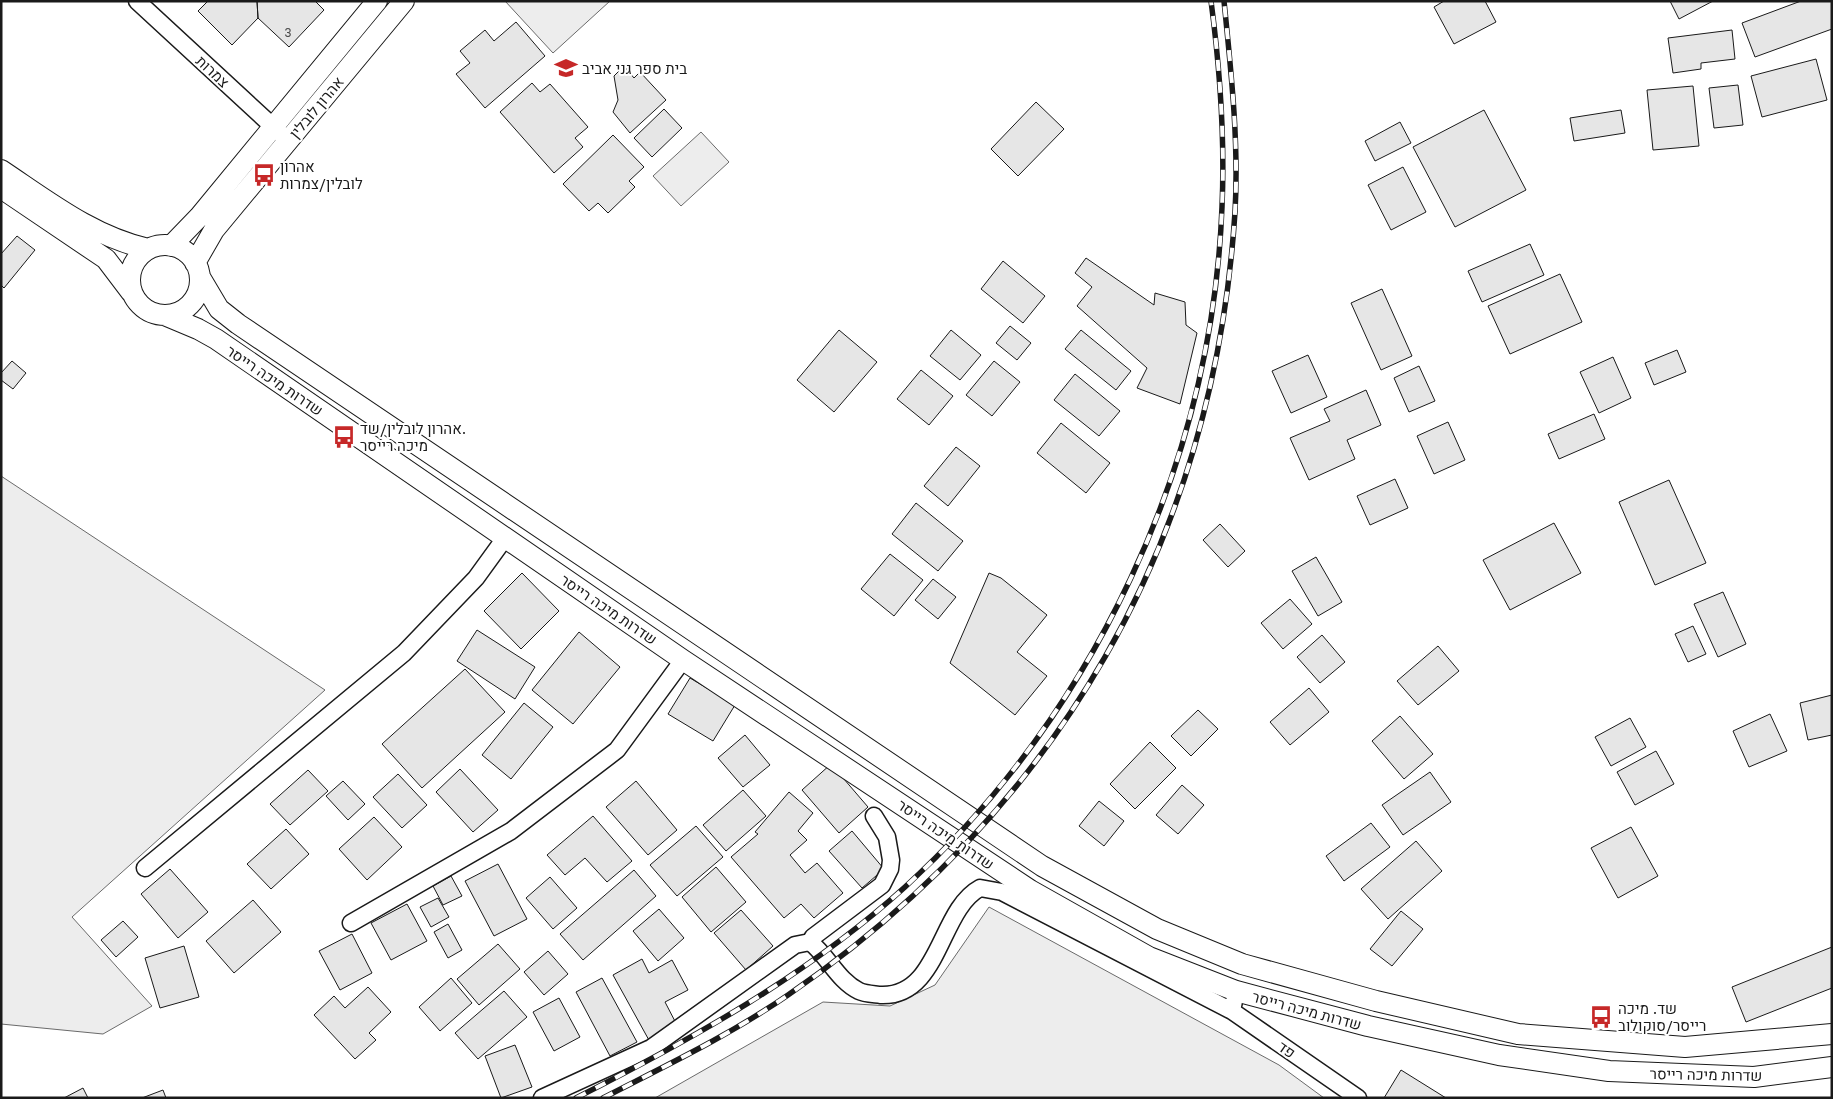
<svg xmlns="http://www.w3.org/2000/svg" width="1833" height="1099" viewBox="0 0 1833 1099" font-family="'Golos Text',Heebo,sans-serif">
  <rect width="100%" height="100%" fill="#fff"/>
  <path fill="#ededed" stroke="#6a6a6a" d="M505,1h105l-57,52z
    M701,132l28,30 -48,44 -28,-30z
    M1,476l324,214 -253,227 80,89 -49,28 -102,-10z
    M989,907l290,158 45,33h-669l168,-96 67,4 45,-21z"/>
  <path fill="#e6e6e6" stroke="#1a1a1a" d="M208,1h49l1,17 -26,27 -34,-34z
    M257,1h58l9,9 -35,37 -31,-29z
    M1444,1h41l11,21 -42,22 -20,-37z
    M1670,1h43l-34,18z
    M1801,1h31v28l-77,28 -13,-34z
    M516,22l29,34 -60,52 -29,-34 14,-11 -10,-12 25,-21 9,11z
    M1732,30l3,29 -34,4v6l-28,4 -5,-35z
    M1816,59l11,41 -65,17 -11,-41z
    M624,66l10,12 6,-6 26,28 -36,33 -17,-21 5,-12 -4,-24z
    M532,83l8,9 10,-8 38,43 -13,11 8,9 -29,26 -54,-61z
    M1738,85l5,40 -29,3 -5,-40z
    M1693,86l6,60 -46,4 -6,-60z
    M1036,102l28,27 -46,47 -27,-27z
    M664,109l18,19 -30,29 -18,-19z
    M1484,110l42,80 -71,37 -42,-80z
    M1621,110l4,23 -51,8 -4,-23z
    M1400,122l11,21 -36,18 -10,-20z
    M613,135l31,32 -15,14 6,6 -27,26 -10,-10 -9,8 -26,-27z
    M1403,167l23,45 -35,18 -23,-45z
    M17,236l18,14 -31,38 -3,-3v-31z
    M1530,244l14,31 -62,27 -14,-31z
    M1086,258l68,47 1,-12 30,9 1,23 11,8 -17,71 -43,-16 10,-20 -70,-62 15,-19 -17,-14z
    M1003,261l42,35 -22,27 -42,-34z
    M1560,274l22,48 -72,32 -22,-48z
    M1382,289l30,67 -31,14 -30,-67z
    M1010,326l21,17 -14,17 -21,-17z
    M839,330l38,32 -43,50 -37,-32z
    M951,330l30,25 -21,25 -30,-24z
    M1081,330l50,41 -15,19 -51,-41z
    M1677,350l9,22 -32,13 -9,-22z
    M1308,355l19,42 -36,16 -19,-42z
    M1613,357l18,41 -32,15 -19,-41z
    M12,361l14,12 -13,16 -12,-9v-7z
    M994,361l26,21 -28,34 -26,-21z
    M1419,366l16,35 -26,11 -15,-34z
    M921,370l32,26 -24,29 -32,-26z
    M1075,374l45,37 -21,25 -45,-36z
    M1366,390l15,35 -34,15 8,19 -46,21 -19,-42 40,-17 -6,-12z
    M1594,414l11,25 -46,20 -11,-25z
    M1448,422l17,38 -31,14 -17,-38z
    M1061,423l49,40 -24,30 -49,-40z
    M956,447l24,19 -32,40 -24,-20z
    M1395,479l13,29 -38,17 -13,-29z
    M1669,480l37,83 -51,22 -36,-83z
    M916,503l47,38 -25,30 -46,-37z
    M1554,523l27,50 -71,37 -27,-50z
    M1220,524l25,27 -17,16 -25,-27z
    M890,554l33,26 -29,36 -33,-27z
    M1316,557l26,45 -24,14 -26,-45z
    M522,573l37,38 -38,38 -37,-38z
    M989,573l12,5 46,37 -30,37 30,24 -32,39 -65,-52z
    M933,579l23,18 -18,22 -23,-19z
    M1723,592l23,52 -28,13 -24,-53z
    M1290,599l22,25 -29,25 -22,-26z
    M1693,626l13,28 -18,8 -13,-28z
    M477,630l58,37 -20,32 -58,-38z
    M579,632l41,35 -47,57 -41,-34z
    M1322,635l23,27 -25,21 -23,-26z
    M1438,646l21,25 -41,34 -21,-24z
    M465,669l40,43 -83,76 -40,-44z
    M690,678l45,27 -22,36 -45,-27z
    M1309,688l20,24 -39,33 -20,-23z
    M1832,695v40l-24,5 -8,-37z
    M524,703l29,24 -42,52 -29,-24z
    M1198,710l20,19 -27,27 -20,-20z
    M1770,714l17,37 -38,16 -16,-36z
    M1400,716l33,38 -29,25 -32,-38z
    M1630,718l16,29 -35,19 -16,-29z
    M745,735l25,30 -27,22 -25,-29z
    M1150,742l26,26 -41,41 -25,-25z
    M1656,751l18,33 -39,21 -18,-33z
    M831,764l37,43 -29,26 -37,-43z
    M460,769l38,41 -25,22 -37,-40z
    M308,770l20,21 -38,34 -20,-21z
    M1430,772l21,30 -48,33 -21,-30z
    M398,774l29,31 -25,23 -29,-31z
    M343,781l22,23 -17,16 -22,-24z
    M636,781l41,49 -29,25 -42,-48z
    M1182,785l22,20 -26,29 -22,-19z
    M743,790l23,26 -40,35 -23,-26z
    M789,792l24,21 -15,18 9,9 -17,15 15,18 12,-10 26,30 -29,25 -13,-14 -17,14 -53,-61 27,-23 -3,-2z
    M1099,801l25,20 -20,25 -25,-20z
    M593,816l39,45 -25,21 -22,-24 -20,17 -18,-20z
    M374,817l28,30 -35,33 -28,-31z
    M1371,823l19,24 -46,34 -18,-25z
    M696,826l27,31 -46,39 -27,-31z
    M1631,827l27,49 -40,22 -27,-50z
    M286,829l23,25 -38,35 -24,-25z
    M852,831l32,38 -22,19 -33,-37z
    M1416,841l26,30 -54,48 -27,-30z
    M498,864l29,55 -33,17 -29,-55z
    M716,867l30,35 -35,30 -29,-35z
    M170,869l38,43 -30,26 -37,-44z
    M634,870l22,26 -73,64 -23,-26z
    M451,876l11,20 -19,9 -10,-19z
    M550,877l27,31 -24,21 -27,-31z
    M438,898l11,19 -18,10 -11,-20z
    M253,900l28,32 -47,41 -28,-32z
    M407,904l20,37 -36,19 -20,-37z
    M659,909l25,29 -26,23 -25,-30z
    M741,910l32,36 -27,24 -32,-37z
    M1401,911l22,18 -31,37 -22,-17z
    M123,921l15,16 -22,20 -15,-17z
    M448,924l14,26 -14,8 -14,-26z
    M352,934l20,39 -32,17 -21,-39z
    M498,944l22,25 -41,36 -22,-26z
    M184,946l15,51 -39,11 -15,-50z
    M1832,947v41l-86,34 -14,-35z
    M548,951l20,23 -24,21 -20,-23z
    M642,959l7,14 23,-13 16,30 -23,12 13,25 -28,15 -37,-67z
    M451,978l21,25 -32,28 -21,-24z
    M602,978l35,64 -27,14 -34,-64z
    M368,987l23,25 -22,21 7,7 -21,19 -41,-44 20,-19 11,12z
    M504,991l23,26 -49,42 -23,-26z
    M559,998l21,39 -26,14 -21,-39z
    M515,1045l17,42 -31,11 -16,-42z
    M1401,1070l45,28h-62z
    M83,1088l5,10h-24z
    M163,1090l3,8h-24z"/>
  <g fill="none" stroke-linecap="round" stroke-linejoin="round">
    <defs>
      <path id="minor" d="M137,1l144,133
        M145,868l259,-215 72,-75 29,-40
        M351,923l160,-92 106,-81 66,-90
        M810,942l3,-5 69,-52 8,-16 1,-9 -4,-23 -13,-21
        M1234,1001l-2,10 126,87
        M542,1098l109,-50 144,-103 15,-3c18,14 28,39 49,49 6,3 15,3 22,4 59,2 58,-85 99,-107l22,4 230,119"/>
      <path id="tertiary" d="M1,170c48,32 91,66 147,79
        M1,188l105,71 25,33
        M130 280a35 35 0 1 1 70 0a35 35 0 1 1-70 0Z
        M171,246l28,-29 178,-216
        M195,263l19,-33 190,-229
        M200,277l19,32 19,15 804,542 115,63 85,35 134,37 142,33 167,13 147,-13
        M167,316l31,13 18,10 467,321 347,230 119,67 87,34 132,35 131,29 110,16 145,6 78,-10"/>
    </defs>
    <use href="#minor" stroke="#1a1a1a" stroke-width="19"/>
    <use href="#tertiary" stroke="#1a1a1a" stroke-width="22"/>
    <use href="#minor" stroke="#fff" stroke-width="16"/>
    <use href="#tertiary" stroke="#fff" stroke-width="20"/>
    <defs>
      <path id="rail" d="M576,1098c116,-59 232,-123 329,-211 189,-173 307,-423 317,-680 3,-69 -2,-138 -11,-206
        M603,1098c62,-32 127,-63 185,-103 270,-186 426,-454 447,-783 4,-70 -4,-141 -11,-211"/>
    </defs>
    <use href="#rail" stroke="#1a1a1a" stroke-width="5.5"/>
    <use href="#rail" stroke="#fff" stroke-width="4" stroke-dasharray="11" stroke-linecap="butt"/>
  </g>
  <defs>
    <symbol id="school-bare" viewBox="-9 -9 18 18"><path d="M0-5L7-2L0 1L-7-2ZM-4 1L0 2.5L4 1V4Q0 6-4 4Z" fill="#c62828" stroke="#fff" stroke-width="2.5" paint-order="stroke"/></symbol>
    <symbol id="bus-bare" viewBox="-9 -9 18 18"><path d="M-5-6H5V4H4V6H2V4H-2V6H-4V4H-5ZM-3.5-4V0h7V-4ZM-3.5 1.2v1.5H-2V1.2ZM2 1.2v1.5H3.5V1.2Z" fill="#c62828" stroke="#fff" stroke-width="2.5" paint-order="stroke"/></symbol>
  </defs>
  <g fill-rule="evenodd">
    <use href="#school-bare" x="550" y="52" width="32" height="32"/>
    <use href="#bus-bare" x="248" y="159" width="32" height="32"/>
    <use href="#bus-bare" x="328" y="421" width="32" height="32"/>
    <use href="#bus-bare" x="1585" y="1001" width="32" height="32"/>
  </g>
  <g text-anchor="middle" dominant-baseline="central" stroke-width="4" stroke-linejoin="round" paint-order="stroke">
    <g font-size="12" fill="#4d4d4d">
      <text x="288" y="32">3</text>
    </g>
    <g font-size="15" fill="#1a1a1a" stroke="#fff" text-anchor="start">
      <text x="582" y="68">בית ספר גני אביב</text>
      <text x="280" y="166">אהרון<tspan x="280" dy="17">לובלין/צמרות</tspan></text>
      <text x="360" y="428">אהרון לובלין/שד.<tspan x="360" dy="17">מיכה רייסר</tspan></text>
      <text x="1618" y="1008">שד. מיכה<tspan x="1618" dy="17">רייסר/סוקולוב</tspan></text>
    </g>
    <g font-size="15" fill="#1a1a1a" stroke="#fff">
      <text transform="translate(213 71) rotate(43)">צמרות</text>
      <text transform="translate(316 107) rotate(-50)">אהרון לובלין</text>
      <text transform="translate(275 380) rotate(34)">שדרות מיכה רייסר</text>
      <text transform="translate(609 609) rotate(34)">שדרות מיכה רייסר</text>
      <text transform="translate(946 834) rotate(34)">שדרות מיכה רייסר</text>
      <text transform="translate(1307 1010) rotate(15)">שדרות מיכה רייסר</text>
      <text transform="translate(1287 1049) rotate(35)">פד</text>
      <text transform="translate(1706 1074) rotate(1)">שדרות מיכה רייסר</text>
    </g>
  </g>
  <rect width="1833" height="1099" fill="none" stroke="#1a1a1a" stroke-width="5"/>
</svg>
